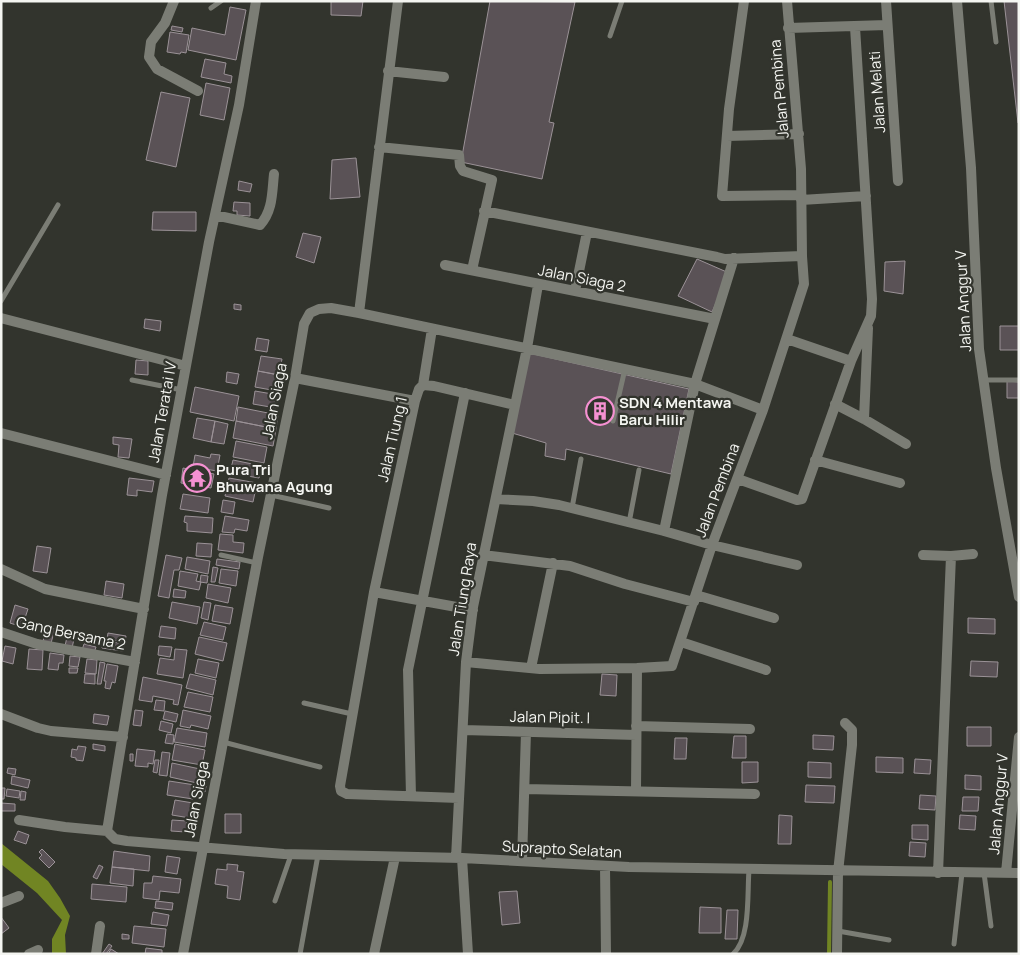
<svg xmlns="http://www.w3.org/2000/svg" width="1020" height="955" viewBox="0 0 1020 955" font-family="Manrope,sans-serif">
  <rect width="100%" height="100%" fill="#32342d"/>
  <path fill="#718523" d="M1,843l47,38 12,17 10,18 -5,19 1,19h-14v-15l10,-19 -25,-27 -36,-29z"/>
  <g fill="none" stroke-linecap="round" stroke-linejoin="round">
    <path stroke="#718523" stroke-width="4" d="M829,954l1,-72"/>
  </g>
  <path fill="#5a5256" stroke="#9b9297" d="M331,1h32l-2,15 -30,-1z
    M490,1l85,1 -26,120 5,1 -12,56 -81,-17z
    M1004,1h15v122h-1z
    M230,7l16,3 -10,50 -48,-10 4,-22 33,7z
    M172,26l11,2 -1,4 -11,-2z
    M170,32l19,3 -3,18 -5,-1 -1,2 -13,-2z
    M205,59l21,4 -2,11 8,2 -1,7 -30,-6z
    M206,83l24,5 -6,32 -24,-5z
    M161,92l29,6 -14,69 -30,-7z
    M356,158l4,39 -30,2 2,-39z
    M239,181l13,3 -2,8 -12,-2z
    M234,202l16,1v13l-13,-1v-4h-4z
    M153,212h43v19l-44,-1z
    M303,233l18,4 -7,26 -18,-6z
    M697,259l32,14 -17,39 -34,-16z
    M905,261l-2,33 -19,-3 1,-29z
    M234,304l7,1v5l-7,-1z
    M145,319l16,2 -1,10 -16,-3z
    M1000,326h19v24h-19z
    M257,338l12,2 -2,12 -12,-2z
    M529,353l160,36 -18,85 -105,-25 -1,11 -20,-4 1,-13 -34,-10z
    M261,356l21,3 -3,16 -21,-4z
    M136,360l12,1v14l-13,-1z
    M258,371l21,4 -2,16 -22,-4z
    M227,372l12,2 -2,10 -11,-2z
    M1007,381l12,1v16h-12z
    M195,387l44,9 -5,25 -44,-9z
    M255,391l23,4 -2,13 -23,-4z
    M238,407l40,8 -2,14 -40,-8z
    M197,418l18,3 -4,21 -18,-4z
    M215,421l13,3 -4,20 -13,-2z
    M236,421l40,8 -3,17 -40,-8z
    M113,437l19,2 -3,19 -11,-1 1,-12 -6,-1z
    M236,441l31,6 -3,16 -31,-6z
    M211,454l9,1 -3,16 -24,-4 2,-12 15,3z
    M233,460l29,6 -3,12 -29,-5z
    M183,468l31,6 -3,14 -30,-5z
    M129,478l25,3 -2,11 -15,-2v6l-10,-1z
    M229,478l28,5 -4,19 -28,-6z
    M183,494l27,4 -2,15 -28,-4z
    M223,500l12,2 -2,12 -12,-2z
    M185,516l28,2 -1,15 -25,-2v-8l-3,-1z
    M225,516l24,4 -2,11 -12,-2 -1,4 -12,-1z
    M220,534l13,1v7l11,1 -1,10 -25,-3z
    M197,543l15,1 -1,13 -15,-1z
    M37,546l14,2 -4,25 -14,-2z
    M166,555l16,3 -3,12h-5l-5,28 -11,-2z
    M187,557l23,4 -2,13 -23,-5z
    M217,559l23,3 -1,7 -23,-4z
    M213,567l5,1 -3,14h-4z
    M221,569l17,2 -2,15 -17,-3z
    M180,571l18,3 -2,7 5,1 -2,8 -21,-4z
    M201,575l7,1 -1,7 -7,-1z
    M106,581l18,3 -2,14 -18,-3z
    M208,584l23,4 -3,15 -22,-5z
    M174,589l12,2 -1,7 -12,-1z
    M172,602l28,5 -3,17 -28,-6z
    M204,602l7,1 -3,17 -7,-2z
    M15,605l13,4 -6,18 -12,-4z
    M215,605l18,3 -3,16 -18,-3z
    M968,618l27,1v15l-27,-1z
    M204,622l22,5 -3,13 -23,-5z
    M161,626l15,2 -1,11 -16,-2z
    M47,627l8,2 -4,14 -8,-2z
    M108,633l18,3 -1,6 -18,-3z
    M85,636l12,2 -2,7 -11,-2z
    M67,637l7,2 -2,9 -7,-2z
    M199,637l28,6 -4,18 -28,-7z
    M103,640l21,4 -1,7 -21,-3z
    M84,644l12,3 -2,6 -12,-3z
    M5,646l11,2 -3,16 -11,-3z
    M159,646l13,1 -2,10 -12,-2z
    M29,649l14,1 -1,20 -15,-1z
    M175,649l12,1 -4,28 -26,-4 3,-16 14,2z
    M50,653l14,2 -1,8h-4l-1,7 -10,-1z
    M70,656l10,1 -2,10 -9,-1z
    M87,659l10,1 -1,14 -11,-1z
    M198,659l21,4 -3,15 -21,-5z
    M971,661l27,1 -1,15 -27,-1z
    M100,662l5,1 -4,21h-4z
    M107,664l11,2 -3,17 -3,-1 -2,7 -5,-1 1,-7h-2z
    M69,668h9l-1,5h-8z
    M85,674h10v10l-11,-1z
    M190,674l26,6 -3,15 -27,-7z
    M602,674l15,1 -1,21 -16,-1z
    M143,677l39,8 -4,20 -5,-1 1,-4 -21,-4 -1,6 -13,-2z
    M188,692l25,5 -3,15 -26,-5z
    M156,700l9,1 -1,10 -10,-1z
    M135,710l8,1 -2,15 -8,-1z
    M183,710l28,6 -3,13 -17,-4 -1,3 -10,-2z
    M165,711l13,3 -2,8 -13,-3z
    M94,714l15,2 -2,9 -14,-2z
    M161,721l12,3 -2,9 -12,-3z
    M967,727h24v19h-24z
    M177,728l30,5 -2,14 -31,-5z
    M167,734l7,1 -1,9 -8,-1z
    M813,735l21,1 -1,14 -20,-1z
    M734,736h12v22h-14z
    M675,738h12l-1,21h-12z
    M93,744l12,2v5l-12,-2z
    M175,744l30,6 -3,15 -30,-5z
    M78,746l8,1 -3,14 -7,-1v-2l-5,-1 1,-8 5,1z
    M137,749l18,2 -2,13 -5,-1v4l-13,-1z
    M162,752l8,1 -3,23 -8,-1z
    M130,754h3v7h-3z
    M876,757l27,1v15l-27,-1z
    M915,759l16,1 -1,14 -16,-1z
    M155,760h4l-2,13 -4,-1z
    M742,762h16v20l-16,1z
    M808,762l23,1v15l-23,-1z
    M172,763l28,6 -3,14 -27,-6z
    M8,768l8,1 -1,6 -8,-2z
    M965,775l16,1v14l-16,-1z
    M12,776l18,4 -2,8 -17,-4z
    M169,781l26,4 -2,14 -26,-4z
    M198,785l8,1 -1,6 -8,-2z
    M806,785l29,1 -1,17 -29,-1z
    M1,788h4l-1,11h-3z
    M7,789l13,2 -1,7 -13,-2z
    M21,791l5,1 -1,8h-5z
    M920,795l16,1 -1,14 -16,-1z
    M963,797h16l-1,14h-16z
    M175,800l18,3 -3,15 -18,-3z
    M1,803l14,1v7h-14z
    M225,814h16v19h-16z
    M779,815l13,1 -1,28h-13z
    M960,815l16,1 -1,14 -16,-1z
    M172,820l15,1 -1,11 -15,-1z
    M912,825h16v15l-16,-1z
    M18,831l11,4 -3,9 -12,-4z
    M910,842l16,1 -1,14 -16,-1z
    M42,849l13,13 -6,6 -10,-10 3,-3 -3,-3z
    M114,851l36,5 -1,15 -37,-4z
    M167,856l13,2 -3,16 -12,-2z
    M227,864l11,1 -1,6 7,1 -4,28 -13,-2 1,-12 -13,-2 2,-15 10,1z
    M99,865l4,2 -6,12 -4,-2z
    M112,867l22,2 -1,17 -23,-3z
    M153,876l28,3 -2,14 -19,-2 -1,9 -16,-2 1,-15h8z
    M92,884l35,3 -1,15 -35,-3z
    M517,891l3,32 -18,2 -3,-33z
    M156,901l17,2 -1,7 -17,-2z
    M700,907l21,1v25h-22z
    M727,910h11l-1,29h-12z
    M153,912l16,3 -2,11 -16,-2z
    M1,917l8,11 -8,6z
    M134,926l32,3 -2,18 -32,-4z
    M122,934l7,1v4h-7z
    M109,944l3,2 -6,8h-4z
    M146,948l16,2v4h-17z
    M111,949l8,5h-11z"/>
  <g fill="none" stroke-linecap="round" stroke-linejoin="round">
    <path stroke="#7b7d75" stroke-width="5" d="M991,1l5,41
      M211,8l10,-7
      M610,36l12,-35
      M1,301l57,-96
      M132,380l50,10
      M984,380h35
      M613,421l12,-52
      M271,495l58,13
      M572,508l9,-49
      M629,523l10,-53
      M221,555l36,8
      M304,703l48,11
      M223,742l97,25
      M984,873l7,53
      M275,901l16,-46
      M838,931l51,9
      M954,944l8,-71
      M300,954l18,-99
      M733,954c18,-16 14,-60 16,-84"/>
    <path stroke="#7b7d75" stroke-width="10" d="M174,1l-9,22 -14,19 -2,15 8,12 41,22
      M744,1l-15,108 -7,87 79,-1
      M886,1l12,180
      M957,1l14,167 8,181 17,119 23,129
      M788,28l99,-3
      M388,71l56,6
      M727,136l72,-2
      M379,147l80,8 1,11 3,5 29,9 -20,90
      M801,200l65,-4
      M484,211l233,46 8,2 77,-3
      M215,215l45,10c13,-14 12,-33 14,-51
      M445,265l270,54
      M575,291l12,-59
      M359,313l39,-312
      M1,318l185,48
      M787,339l64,22
      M295,378l120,23
      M423,385l9,-56
      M835,404l29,15 42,25
      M864,419l4,-91
      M1,433l165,42
      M815,460l85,23
      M738,479l59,21 5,-1 49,-138 20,-45 1,-17 -17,-272
      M496,499l37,2 26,4 105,26 48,14 85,20
      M664,531l31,-147 39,-126
      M483,555l87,11 55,18 69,18
      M923,555l28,1 22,-2
      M1,569l44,20 99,20
      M374,592l99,18
      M696,595l78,23
      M1,632l36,12 98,18
      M681,642l85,28
      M466,662l74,7 97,-1 35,-2 40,-121 51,-135 41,-126 -2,-28 -1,-87 -14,-168
      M531,668l22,-105
      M1,714l37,14 13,3 72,6
      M636,726l114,3
      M463,730l173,5
      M525,789l230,5
      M636,791l1,-123
      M411,796l-3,-126 57,-277
      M459,798l-112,-4 -6,-3 -1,-5 34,-194 41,-191 4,-12 4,-4 11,1 81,19
      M19,820l46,7 42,4
      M107,831l8,8 12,2 157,13 178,4 167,9 390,6
      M107,831l55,-336 47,-253 30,-137 17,-104
      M456,858l10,-196 7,-55 54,-259 11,-63
      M462,858l6,96
      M522,861l4,-129
      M605,866l1,88
      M938,873l13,-317
      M1006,873l13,-136
      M1,903l18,-7
      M29,954l9,-4
      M96,954l4,-28
      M183,954l75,-397 37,-179 9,-54 6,-11 9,-4 12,-1 28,5 336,71 68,26
      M374,954l21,-97
      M837,954l1,-82 14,-127v-15l-7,-7"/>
  </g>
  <defs>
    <symbol id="building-ring" viewBox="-11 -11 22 22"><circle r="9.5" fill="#32342d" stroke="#f591d2" stroke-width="1.5"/><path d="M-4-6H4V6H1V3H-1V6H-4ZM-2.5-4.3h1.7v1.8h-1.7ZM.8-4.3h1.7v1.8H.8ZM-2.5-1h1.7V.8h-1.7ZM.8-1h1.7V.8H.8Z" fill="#f591d2"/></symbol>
    <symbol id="temple-ring" viewBox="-11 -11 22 22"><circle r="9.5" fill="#32342d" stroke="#f591d2" stroke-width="1.5"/><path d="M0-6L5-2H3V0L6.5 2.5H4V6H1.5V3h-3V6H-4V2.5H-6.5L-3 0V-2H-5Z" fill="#f591d2"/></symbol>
  </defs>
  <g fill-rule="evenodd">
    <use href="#building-ring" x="584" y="395" width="32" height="32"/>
    <use href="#temple-ring" x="181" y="462" width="32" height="32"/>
  </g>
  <g text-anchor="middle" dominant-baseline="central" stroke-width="4.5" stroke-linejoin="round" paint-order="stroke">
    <g font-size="15" fill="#f4f5f1" stroke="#32342d">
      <text transform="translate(779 89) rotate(-95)">Jalan Pembina</text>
      <text transform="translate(877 92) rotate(-94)">Jalan Melati</text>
      <text transform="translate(582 278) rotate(11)">Jalan Siaga 2</text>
      <text transform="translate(963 301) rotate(-93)">Jalan Anggur V</text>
      <text transform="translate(274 401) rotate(-79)">Jalan Siaga</text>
      <text transform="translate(162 412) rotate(-80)">Jalan Teratai IV</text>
      <text transform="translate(392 439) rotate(-77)">Jalan Tiung 1</text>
      <text transform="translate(717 490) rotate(-69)">Jalan Pembina</text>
      <text transform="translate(462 599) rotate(-81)">Jalan Tiung Raya</text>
      <text transform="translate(71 633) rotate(12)">Gang Bersama 2</text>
      <text transform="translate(550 717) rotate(1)">Jalan Pipit. I</text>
      <text transform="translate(196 799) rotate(-79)">Jalan Siaga</text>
      <text transform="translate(998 804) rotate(-85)">Jalan Anggur V</text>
      <text transform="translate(562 849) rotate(3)">Suprapto Selatan</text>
    </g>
    <g font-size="15" font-weight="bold" fill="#f4f5f1" stroke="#32342d" text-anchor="start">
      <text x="619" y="402">SDN 4 Mentawa<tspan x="619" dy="17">Baru Hilir</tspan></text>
      <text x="216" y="469">Pura Tri<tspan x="216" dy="17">Bhuwana Agung</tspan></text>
    </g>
  </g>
  <rect width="1020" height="955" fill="none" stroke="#f4f5f1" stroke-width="5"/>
</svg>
